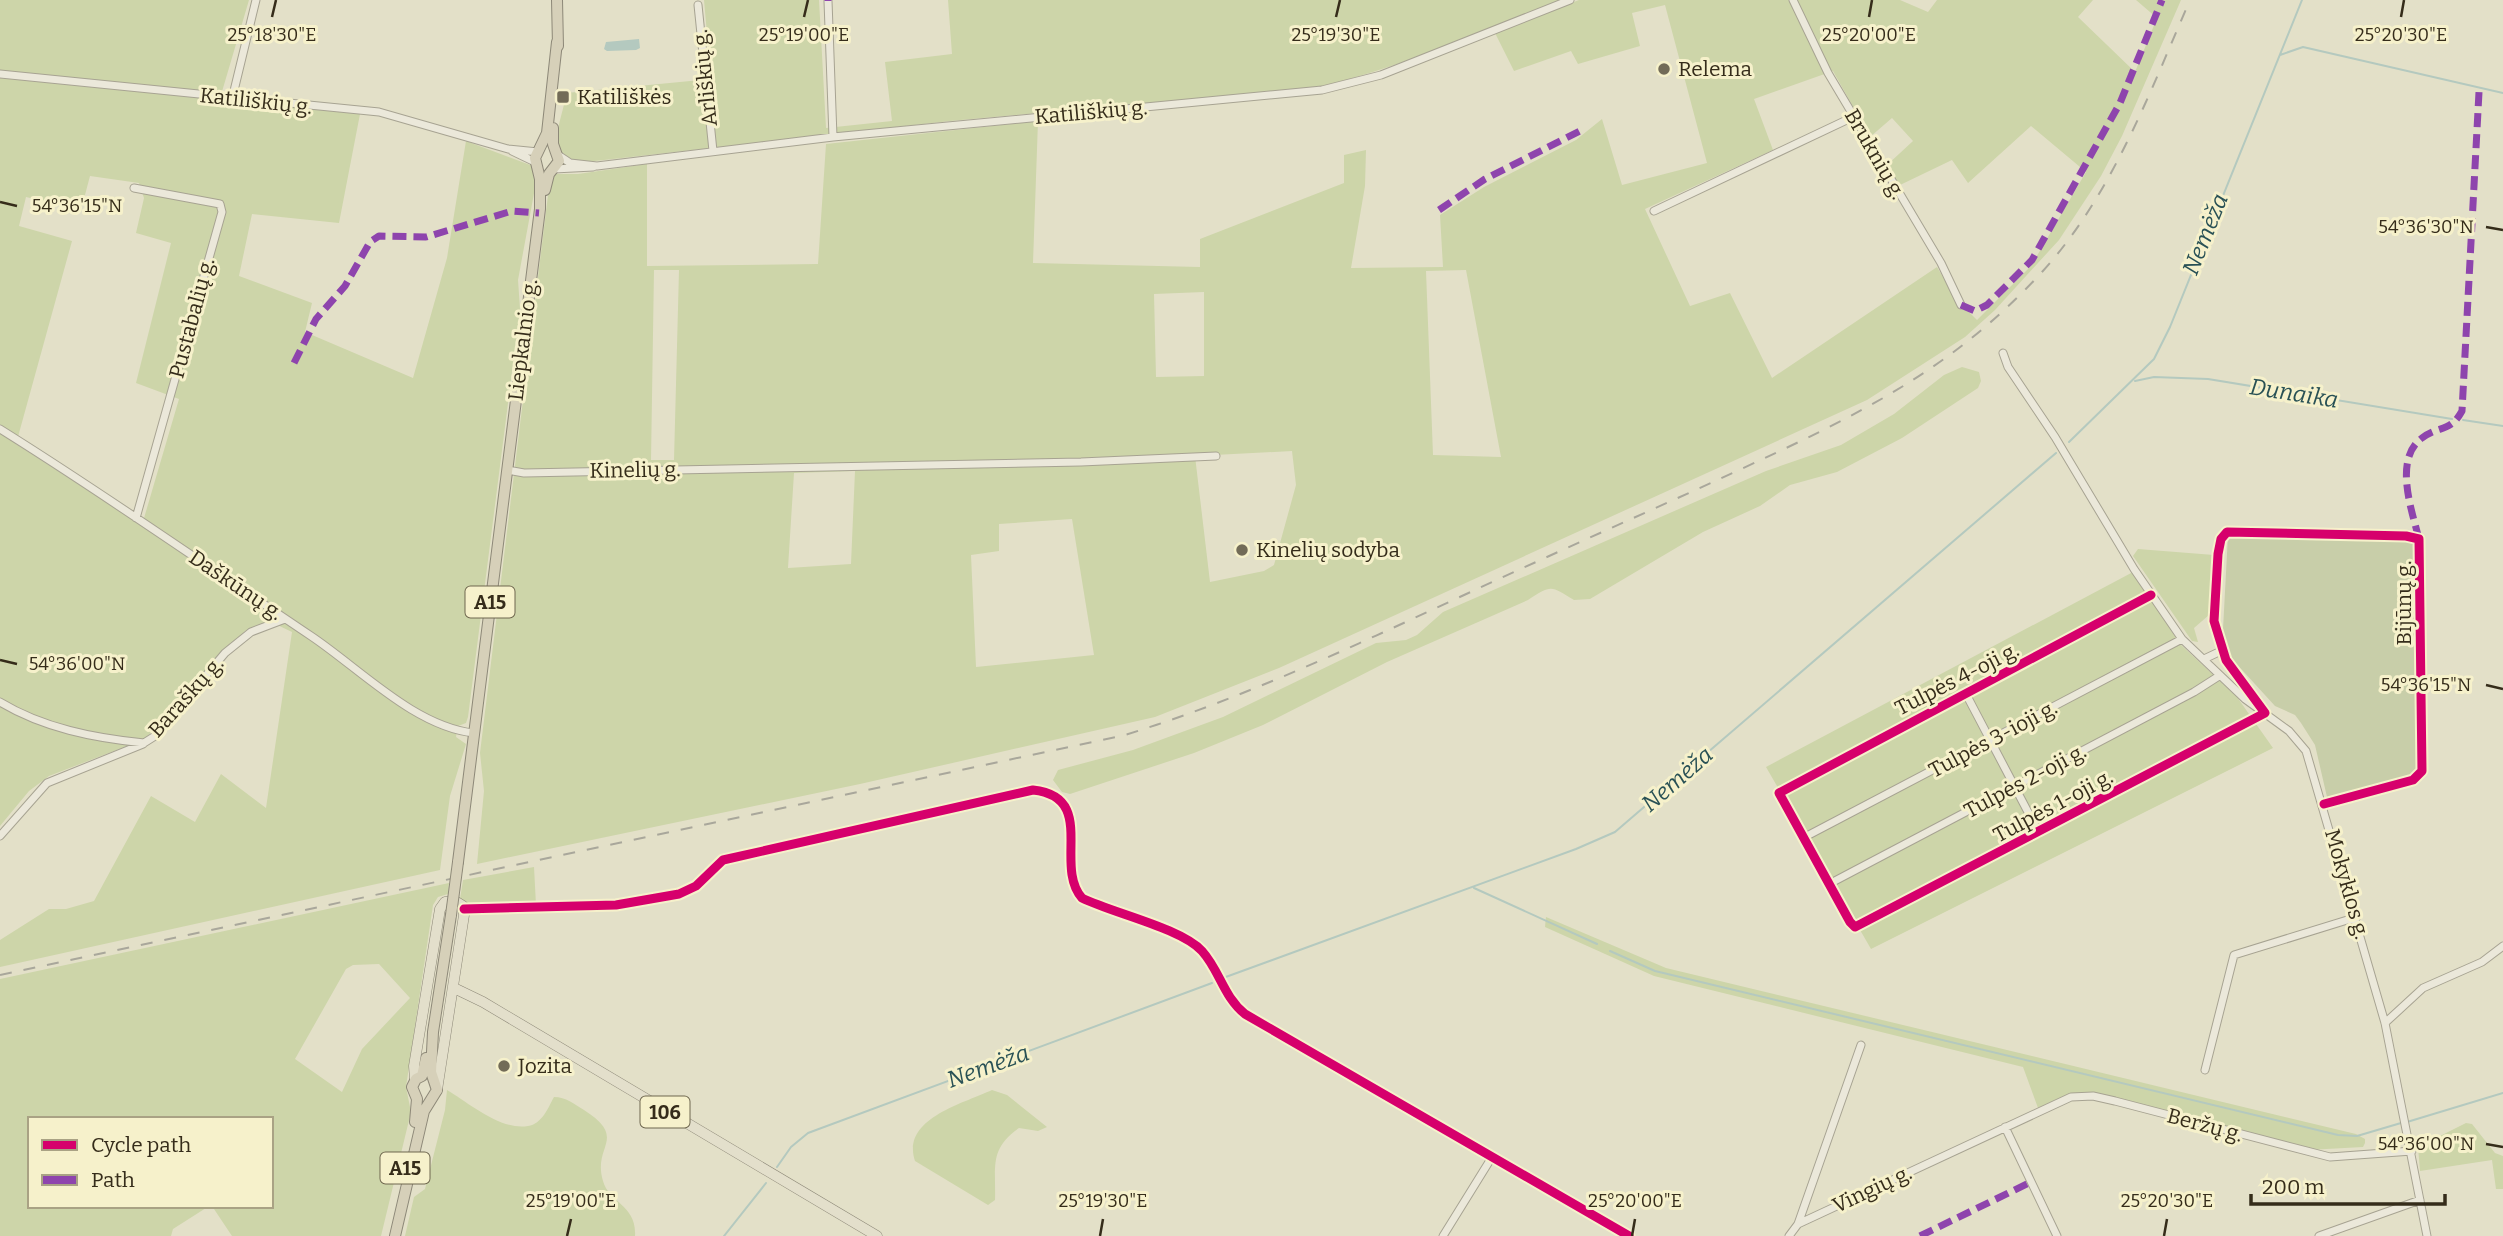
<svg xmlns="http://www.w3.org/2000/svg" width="2503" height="1236" viewBox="0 0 2503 1236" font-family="Bitter,serif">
  <rect width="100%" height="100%" fill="#e3e0c8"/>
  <path fill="#cdd5a9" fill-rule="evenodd" d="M0,0h249l-28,95 -221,-24z
    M704,0h115l7,128 66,-7 -7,-59 67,-8 -4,-54h614c-80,32 -158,66 -242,87l-370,34 -364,41c-47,-4 -23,-40 -20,-69l145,-14z
    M1579,0h321l28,12 9,-12h156l-15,17 57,55 22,-54 -21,-18h45l-59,136 -21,40 -42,64 -64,70 -30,27 -98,63 -588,268 -124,49 -295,67 -383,80 7,-73 -4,-38 68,-558 7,-21h23l69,-10v102l171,-2 8,-120 212,-23 -5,142 167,4v-28l144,-56v-28l22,-5 -1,36 -14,82 92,-1 -3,-52 44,-28 92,-47 26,-21 20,66 85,-22 -42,-158 -33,8 8,33 -62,18 -7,-13 -57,20 -19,-38zM1833,71l37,66 22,-19 21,23 -27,25 14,19 52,-25 16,23 63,-57 55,46 -55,94 -54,54 -21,-21 -19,-32 -165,111 -42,-85 -40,13 -45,-97 128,-59 -19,-51zM654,270h25l-5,190h-23zM1466,270l35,187 -68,-2 -7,-184zM1204,292v84l-48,1 -2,-83zM1292,451l4,34 -22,80 -10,6 -54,11 -15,-126zM855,471l-4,93 -63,4 6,-95zM1072,519l22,136 -118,12 -5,-112 28,-4v-27z
    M0,78l360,36 -21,109 -87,-9 -13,62 73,27 -7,29 108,46 34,-120 19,-117 67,25 4,11 -19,103 2,29 -52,408 -2,6 -8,3 -2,11 10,7 -16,52 -10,74 -440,97v-27l49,-31h17l28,-8 57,-105 44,26 26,-48 45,34 26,-176 -23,-11 -24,10 -100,108 -96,37 -20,15 -29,35zM90,176l49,7 5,15 -8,35 35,10 -35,140 43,16 -37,126 -126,-81 56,-203 -53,-15 7,-29 55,13z
    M1962,367l17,5 2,9 -3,7 -76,50 -65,34 -47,13 -30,21 -57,26 -113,67 -16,1c-23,-14 -22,-16 -46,0l-141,62 -124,63 -69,28 -124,41 -8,-2 -9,-12 5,-10 75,-20 90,-33 153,-74 30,-3 11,-5 26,-23 323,-141 75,-26 53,-31 50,-39z
    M2138,549l76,6 -5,60 -15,13 4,14 -6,-1 -59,-85z
    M2133,572l47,72 57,53 36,51 -402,201 -105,-182z
    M534,867l2,38 -67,1 -9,-7 3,-19z
    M449,883l-1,11 -10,3 -5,8 -27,182 5,25 -30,124h-149l-18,-27 -8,-1 -33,21 -2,7h-171v-257zM379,964l31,34 -48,51 -20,43 -47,-33 51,-90 7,-4zM30,1119h241v87h-241z
    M1546,917l120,51 690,166 9,5v4l-2,4 -55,3 -194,-52 -50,-2 -26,12 -15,-41 -369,-91 -109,-49z
    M447,1090c22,13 54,41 81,36 14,-2 20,-18 26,-29 12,0 20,7 30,13 45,29 8,35 19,71 6,22 34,24 32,55h-230l9,-39 11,-8 20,-79z
    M992,1090l15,5 40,32 -9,4 -19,-3c-30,21 -23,38 -24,72l-7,5 -73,-44c-14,-42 47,-57 77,-71z
    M2466,1123l6,1 23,29 8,3v33h-7l-4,-29 -72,11 -2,-24z"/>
  <path fill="#c8cea9" d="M2228,535l187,5 4,5v221l-5,9 -87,22 -12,-52 -14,-22 -6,-8 -20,-9 -53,-58z"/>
  <path fill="#b4c9bf" d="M639,39l1,9 -4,2 -29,1 -3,-2 2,-7z"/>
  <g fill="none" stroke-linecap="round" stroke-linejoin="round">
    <path stroke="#b4c9bf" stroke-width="2" d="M2280,55l23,-8 200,46
      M2135,381l19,-4 54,2 244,40
      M2463,420l40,6
      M2069,442l85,-83 16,-32 132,-327
      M1474,888l123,56
      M1610,951l45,20 683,164 19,1 44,-13
      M1223,978l353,-129 39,-17 441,-379
      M2407,1122l96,-29
      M777,1167l14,-20 17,-14 404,-150
      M724,1236l42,-53"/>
    <defs>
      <path id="minor" d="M1793,0l35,73 113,190 20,42
        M828,1l5,136
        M698,5l15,146
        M0,74l379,38 129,37 30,3
        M232,99l24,-99
        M512,151l23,11
        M558,155l12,8 27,3 236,-29 489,-47 59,-15 189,-75
        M554,169l39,-2
        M134,188l86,16 2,8 -86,306
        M1654,211l199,-94
        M2003,353l5,14 47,70 79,132 48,70 63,60 44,32 17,20 79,272 42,213
        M0,429c106,66 208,138 311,207 48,32 104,91 163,97
        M507,470l17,3 557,-11 135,-6
        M2151,595l-372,198 71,129 5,5 410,-214 -39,-53 -12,-39 4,-67 3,-15 6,-7 179,4 13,3 3,232 -9,9 -89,24
        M2204,659l17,-8
        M1966,694l73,139
        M0,702c43,26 94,36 144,41l11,-7 70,-83 26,-21 34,-13
        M0,836l47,-53 96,-39
        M1803,838l379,-199
        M1829,884l365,-192 25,-16
        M464,909l152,-4 63,-11 17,-8 27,-26 310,-70c65,7 20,75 49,108 30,15 99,30 120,53 18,20 21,45 43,63l384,222
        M2385,1023l38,-35 59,-26 21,-16
        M2205,1070l29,-115 123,-38
        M2005,1127l52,109
        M1798,1224l273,-127 22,-1 22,5 215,56 82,-6
        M1443,1236l49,-79
        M1789,1236l9,-12 63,-179
        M2319,1236l101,-36"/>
      <path id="major" d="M454,988l29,14 394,234
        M415,1080l-1,-14 26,-157 5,-7 10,-1 8,5 1,9 -27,175"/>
      <path id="highway" d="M557,0l1,46
        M545,190l4,-16 10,-13 -6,-17v-16
        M458,862l82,-653v-30l-5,-21 12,-25 10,-91
        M415,1122l2,-23 -5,-12 4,-8 6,-3 4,-18
        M395,1236l29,-125 13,-21 -6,-18 2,-40 18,-117"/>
    </defs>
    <use href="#minor" stroke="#a7a392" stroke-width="9"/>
    <use href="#major" stroke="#8d8878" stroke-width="11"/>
    <use href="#highway" stroke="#8d8878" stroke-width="12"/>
    <use href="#minor" stroke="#ebe8da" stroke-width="7"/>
    <use href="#major" stroke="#e3dfcb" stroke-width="10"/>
    <use href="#highway" stroke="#d6d0b9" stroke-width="10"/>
    <path stroke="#a9a79b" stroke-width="2" stroke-dasharray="12 12" stroke-linecap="butt" d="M0,975l1125,-240c142,-44 276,-112 411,-173 68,-31 136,-61 203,-92 119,-55 213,-100 303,-198 70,-77 107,-178 148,-272"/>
    <defs>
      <path id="highway-bridge" d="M451,915l7,-53"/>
    </defs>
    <use href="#highway-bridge" stroke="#8d8878" stroke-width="12" stroke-linecap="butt"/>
    <use href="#highway-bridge" stroke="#d6d0b9" stroke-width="10"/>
    <path stroke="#8e44ad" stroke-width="7" stroke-dasharray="14 7" stroke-linecap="butt" d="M828,0v1
      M1439,210l46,-31 95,-48
      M1961,305l14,6 12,-6 45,-45 88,-157 42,-103
      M294,363l22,-44 29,-33 25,-44 9,-6 47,1 86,-26 27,2
      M2419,539c-7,-28 -26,-80 3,-101 17,-13 28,-5 40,-27l17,-319
      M1920,1236l111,-54"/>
    <defs>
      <path id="cycleway" d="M2151,595l-372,198 71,129 5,5 410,-214 -39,-53 -12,-39 4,-67 3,-15 6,-7 179,4 13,3 3,232 -9,9 -89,24
        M464,909l152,-4 63,-11 17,-8 27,-26 310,-70c65,7 20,75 49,108 30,15 99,30 120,53 18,20 21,45 43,63l384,222"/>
    </defs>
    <use href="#cycleway" stroke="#f6f1cb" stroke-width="13"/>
    <use href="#cycleway" stroke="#d6006c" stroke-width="9"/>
  </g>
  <path fill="none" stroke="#352c1a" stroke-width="2.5" d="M272,17l4,-17M804,17l4,-17M1336,17l4,-17M1869,17l3,-17M2401,17l3,-17M0,202l17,4M2486,227l17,3M0,660l17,4M2486,685l17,4M2486,1144l17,3M567,1236l4,-17M1100,1236l3,-17M1632,1236l3,-17M2164,1236l3,-17"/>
  <g fill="#726b57" stroke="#f6f1cb" stroke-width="2.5">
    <circle cx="1664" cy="69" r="7"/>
    <rect x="556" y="90" width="14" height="14" rx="3.5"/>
    <circle cx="1242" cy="550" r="7"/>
    <circle cx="504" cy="1066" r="7"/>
  </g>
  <g text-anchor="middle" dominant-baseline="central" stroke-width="6" stroke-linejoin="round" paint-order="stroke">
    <g fill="#f6f1cb" stroke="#6f674f" stroke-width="2">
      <rect x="465.5" y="586.5" width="49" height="31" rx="5"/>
      <rect x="640.5" y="1096.5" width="49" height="31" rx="5"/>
      <rect x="380.5" y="1152.5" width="49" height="31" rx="5"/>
    </g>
    <g font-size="19" font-weight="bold" fill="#352c1a">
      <text x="490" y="602">A15</text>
      <text x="665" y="1112">106</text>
      <text x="405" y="1168">A15</text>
    </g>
    <g font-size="21" fill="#352c1a" stroke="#f6f1cb" text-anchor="start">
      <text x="1678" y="69">Relema</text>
      <text x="577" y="97">Katiliškės</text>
      <text x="1256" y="550">Kinelių sodyba</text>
      <text x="518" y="1066">Jozita</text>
    </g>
    <g font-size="21" fill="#352c1a" stroke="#f6f1cb">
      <text transform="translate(705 78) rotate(-96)">Arliškių g.</text>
      <text transform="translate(256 101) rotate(6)">Katiliškių g.</text>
      <text transform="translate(1091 112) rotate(-5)">Katiliškių g.</text>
      <text transform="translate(1875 154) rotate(60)">Bruknių g.</text>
      <text transform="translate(192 318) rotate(-75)">Pustabalių g.</text>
      <text transform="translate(523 340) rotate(-83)">Liepkalnio g.</text>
      <text transform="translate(635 470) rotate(-1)">Kinelių g.</text>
      <text transform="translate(236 585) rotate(34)">Daškūnų g.</text>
      <text transform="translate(2404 603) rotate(-90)">Bijūnų g.</text>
      <text transform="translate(1957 679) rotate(-27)">Tulpės 4-oji g.</text>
      <text transform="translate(186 697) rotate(-48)">Baraškų g.</text>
      <text transform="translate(1993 739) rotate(-28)">Tulpės 3-ioji g.</text>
      <text transform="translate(2025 781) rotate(-28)">Tulpės 2-oji g.</text>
      <text transform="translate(2053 806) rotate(-28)">Tulpės 1-oji g.</text>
      <text transform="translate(2347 884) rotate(74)">Mokyklos g.</text>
      <text transform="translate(2205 1125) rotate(15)">Beržų g.</text>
      <text transform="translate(1872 1189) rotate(-25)">Vingių g.</text>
    </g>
    <g font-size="23" font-style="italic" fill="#295155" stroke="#f6f1cb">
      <text transform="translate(2205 234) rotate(-68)">Nemėža</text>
      <text transform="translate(2294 393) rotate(9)">Dunaika</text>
      <text transform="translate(1677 779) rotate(-41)">Nemėža</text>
      <text transform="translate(988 1066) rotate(-20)">Nemėža</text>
    </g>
  </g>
  <g font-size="18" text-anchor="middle" fill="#352c1a" stroke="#f6f1cb" stroke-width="6" stroke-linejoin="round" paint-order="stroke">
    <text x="272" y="41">25°18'30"E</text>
    <text x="804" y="41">25°19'00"E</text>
    <text x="1336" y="41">25°19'30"E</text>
    <text x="1869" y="41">25°20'00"E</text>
    <text x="2401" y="41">25°20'30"E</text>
    <text x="77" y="212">54°36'15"N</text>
    <text x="2426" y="233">54°36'30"N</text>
    <text x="77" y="670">54°36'00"N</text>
    <text x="2426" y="691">54°36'15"N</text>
    <text x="2426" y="1150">54°36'00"N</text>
    <text x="571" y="1207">25°19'00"E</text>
    <text x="1103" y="1207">25°19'30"E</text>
    <text x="1635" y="1207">25°20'00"E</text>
    <text x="2167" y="1207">25°20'30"E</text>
  </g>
  <rect x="28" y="1117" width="245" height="91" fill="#f6f1cb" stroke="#a9a284" stroke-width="2"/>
  <rect x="42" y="1140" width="35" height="10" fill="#d6006c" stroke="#a9a284" stroke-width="2"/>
  <text x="91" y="1152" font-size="21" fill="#352c1a">Cycle path</text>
  <rect x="42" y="1175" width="35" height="10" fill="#8e44ad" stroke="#a9a284" stroke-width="2"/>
  <text x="91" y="1187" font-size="21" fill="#352c1a">Path</text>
  <path d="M2251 1194v10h194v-10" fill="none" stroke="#352c1a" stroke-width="3.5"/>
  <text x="2262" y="1194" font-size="21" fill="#352c1a" stroke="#f6f1cb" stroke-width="5" paint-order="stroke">200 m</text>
</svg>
